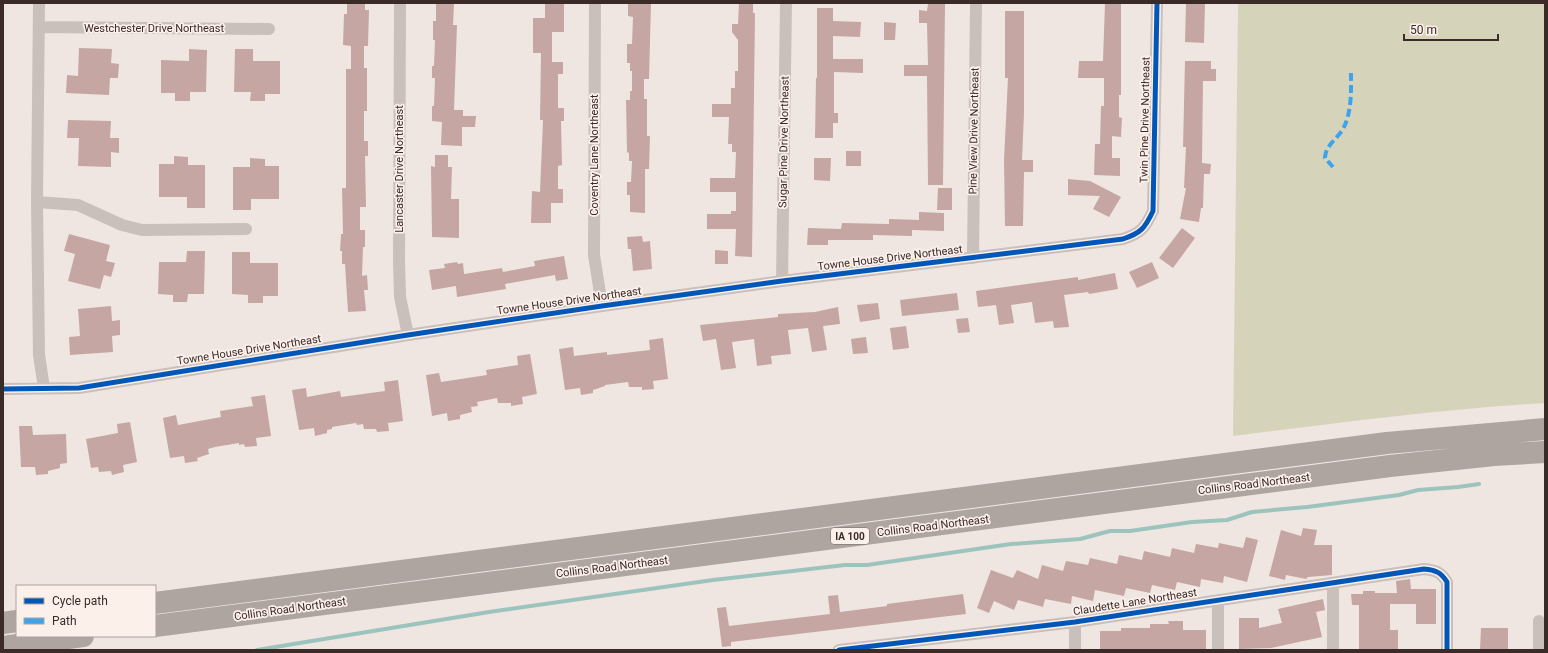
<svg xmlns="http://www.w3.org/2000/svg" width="1548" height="653" viewBox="0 0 1548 653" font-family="Roboto,sans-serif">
  <rect width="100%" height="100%" fill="#efe6e2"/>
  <path fill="#d5d4ba" d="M1238,3h307v400c-105,6 -208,20 -312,33z"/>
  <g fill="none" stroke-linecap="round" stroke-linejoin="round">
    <path stroke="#9cc4bd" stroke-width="4" d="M257,650l232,-38 224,-32 132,-15h22l144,-21 69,-5 30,-8h20l62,-9 35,-2 25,-8 55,-5 92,-12 19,-5 40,-3 21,-3"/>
  </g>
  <path fill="#c5a6a2" d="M347,3h18v7h4l-1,36h-4v22h3v43h-3v30h4v15h-3l1,51h-6v23h5v17h-2l-1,29 5,-1 1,15h-4l2,21 -18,1 -3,-48h-3v-13h-2l1,-17h2l-1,-46h4v-119h5v-23l-8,-1 1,-31h3z
    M436,3h18l-1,22h4l-3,85h9v6h13l-1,11h-13v19l-21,-1 1,-23 -10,-1v-15h2l1,-28h-3v-12h2l1,-26h-2v-19h3z
    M545,3h19v29h-12v30h11v12h-5v34h6v13h-3l1,44 -4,1v23h5v14h-12v20h-20l1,-32 8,1 3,-72h-3l1,-67h-8v-35h12z
    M628,3h23l-2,76h-5v20h3v37h3l-1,33h-4v44l-15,-1v-17h-3v-13h4l1,-21h-3v-8l-2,-1 -1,-52h4v-9h2v-20h-2v-8h-3v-19h5l1,-27 -5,-1z
    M739,3h14v10h2l-3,244 -17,-1 1,-27h-29v-15h24v-3h5v-19h-26v-14h25l1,-26h-4v-8h-4l1,-27h-17v-13h19v-16h4v-17h3v-31l-6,-8v-8h6z
    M1105,3h16v92h-2v22l3,1 -1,19 -9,-1v22h8v18l-26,-1 1,-31h5l1,-38h3v-28h-26l1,-17h24z
    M1186,3h19l-1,40 -19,-1z
    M928,4h17l-2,181h-15l-1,-109h-23v-11h24l-1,-42h-8v-13l8,1z
    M817,8h16v13l28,1 -1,15 -27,-1v23h30v14l-29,-1v41h4v10h-5v15h-18l1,-60h1z
    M1005,11h19v102l-2,47h11v12h-9l-1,54h-18l-1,-66 4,-82h-3z
    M884,22l12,1 -1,17h-11z
    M79,48l33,1 -1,14 8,1 -1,14h-8l-1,17 -43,-2 1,-18 11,1z
    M189,49l18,1 -1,42h-16v9h-15v-8h-14v-33l28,1z
    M235,49h18v12h27v33h-15v7h-15l1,-9h-17z
    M1185,61h26v8h5v12h-13l-1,82 9,1 -1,10h-6l-1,34h-2l-2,14 -19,-3 6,-31h-2l2,-41h-3z
    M68,120l43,1 -1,17h9v15l-8,-1v15l-33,-1 1,-28h-12z
    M846,151h15v15h-15z
    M435,155h13v12h4l-1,32h8v39l-27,-1 -1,-71 4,1z
    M174,156l14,1v8h17v43h-18v-11h-28v-33h15z
    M250,158l15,1v7h14v33h-28v11h-18v-43h17z
    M814,158h17l-1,23 -16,-1z
    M1068,179l22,2 31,16 -12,20 -16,-8 7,-13 -32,-1z
    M938,188h14v22h-15z
    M919,212l25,1v18l-32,-1v6l-39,-1v5h-45v5h-21l1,-17 33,1 1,-6 47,1v-5l30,1z
    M1182,228l13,10 -22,30 -14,-10z
    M69,234l41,11 -4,16 9,2 -4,14 -7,-2 -4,14 -32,-8 7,-27 -11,-3z
    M642,236l1,6 7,-1 2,28 -19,2 -2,-22h-3l-1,-12z
    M715,250l13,1v13h-13z
    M187,251h18l-1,43h-16l-1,8h-14v-7l-15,-1 1,-32h27z
    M232,252h18v11h28v33h-15v7h-15v-8l-16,-1z
    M564,256l4,23 -12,2 -1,-6 -50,9 1,5 -49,8 -1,-11 -24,4 -3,-20 16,-2 -1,-4 13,-2 1,2 5,-1 1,11 38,-6 1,4 32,-6 -1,-5z
    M1152,262l7,16 -22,10 -8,-16z
    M1115,273l3,16 -29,5 -1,-2 -24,3 5,32 -15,1 -1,-7 -18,2 -3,-21 -21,3 3,18 -15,2 -3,-20 -18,2 -2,-16 102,-14v3z
    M957,293l2,17 -57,6 -2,-16z
    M878,303l2,16 -20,3 -3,-17z
    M111,306l1,15 8,-1v15l-8,1 1,16 -43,3 -1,-18 11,-1 -2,-27z
    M838,307l2,17 -17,2 4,24 -15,2 -4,-24 -20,2 3,24 -20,2 1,8 -15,2 -3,-27 -22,3 4,26 -15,2 -5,-31 -13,2 -3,-16 78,-8v-3l37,-2z
    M968,318l2,14 -12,1 -2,-14z
    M906,326l3,22 -16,2 -3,-22z
    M866,337l2,16 -15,1 -2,-15z
    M663,338l5,41 -15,2 1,8 -12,1v-3h-13l-1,-5 -23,3v1l-12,4v3l-12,2 -1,-7 -15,2 -6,-41 14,-2 1,9 33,-4v3l43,-5 -1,-10z
    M530,354l7,40 -15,3 1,7 -12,2v-3h-13l-1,-5 -20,4 1,4 -7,1 1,5 -12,3v4l-12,2 -1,-8 -15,3 -6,-41 13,-2 2,9 46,-7 -1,-5 32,-5 -1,-9z
    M398,380l5,41 -15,2 1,8 -12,1 -1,-3h-12l-1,-5 -6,1 -1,-2 -24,4v2l-5,1v3l-12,3 -1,-8 -15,2 -7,-40 14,-2 1,9 33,-6 1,6 44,-6 -1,-9z
    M265,395l6,41 -15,2 1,8 -12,1 -1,-3 -5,1v-2l-24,4 -7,2 1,5 -12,4 1,3 -13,2 -1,-7 -14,2 -7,-40 13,-3 2,10 43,-8 -1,-6 33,-5 -2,-9z
    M130,422l7,40 -14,3 1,7 -12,3 -1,-4 -12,1 -1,-5 -7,1 -5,-29 32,-6 -1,-9z
    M19,426h13l1,9 33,-1 1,29 -7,1v4l-12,3v3l-12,1 -1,-8h-14z
    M1303,528l14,2 -3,15h18v30l-24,2 -2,2 -20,-4 -1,5 -16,-4 12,-46 20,6z
    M1246,537l12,3 -11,42 -23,-6 -1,7 -22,-4 -1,8 -23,-5 -2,8 -23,-5 -2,8 -24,-5 -2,8 -29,-6 -2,11 -21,-5 -1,8 -26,-5 -2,8 -25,-7 -4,10 -20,-9 -5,12 -12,-5 14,-38 22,8 4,-8 21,9 4,-14 21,6 3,-10 22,4 2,-7 27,6 2,-9 23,5 2,-9 26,6 2,-9 22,5 2,-9 22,4 1,-5 24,5z
    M1410,579l1,10h25v35h-20v-20h-26v26h8v20h-39v-45h-7l-1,-11h12v-3h12v2h22l-1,-12z
    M963,594l3,20 -235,28v4l-9,1 -5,-39 9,-1 3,19 101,-12 -2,-18 10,-1 2,17 47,-6v-2z
    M1323,599l2,11 -9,2 6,25 -51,11 -32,1v-31h20v10l23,-5 -4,-14z
    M1168,621h15v9h23v20h-106v-19h21v-3h29v-4h19z
    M1481,628h27v22h-28z"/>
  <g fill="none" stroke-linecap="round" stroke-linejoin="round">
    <path stroke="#c9bfbb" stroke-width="12" d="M39,3l-2,199 2,153 5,33
      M400,3l-1,258 1,36 8,38
      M595,3l-1,252 8,51
      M39,27l230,2
      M37,202l41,3 44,20 20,5 104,-1
      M973,258l3,-255
      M782,281l4,-278
      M3,389l76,-1 329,-53 194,-29 180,-25 341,-42c18,-6 22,-11 30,-28l4,-208
      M1333,584v66
      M1218,600v50
      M1539,621v29
      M839,650l236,-28 349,-53c11,1 17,3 23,13v68
      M1075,650v-28"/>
    <path stroke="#aea5a1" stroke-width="22" d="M155,603l1232,-160 158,-14
      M3,623l14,-2
      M155,626l1235,-160 104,-11 51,-3
      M3,647l80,-11"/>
    <path stroke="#3fa3eb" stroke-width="4" stroke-dasharray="8 4" stroke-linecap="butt" d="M1333,167l-8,-9c0,-12 12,-19 18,-29 9,-17 8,-38 8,-56"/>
    <defs>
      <path id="cycleway" d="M3,389l76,-1 329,-53 194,-29 180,-25 341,-42c18,-6 22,-11 30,-28l4,-208
        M839,650l236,-28 349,-53c11,1 17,3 23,13v68"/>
    </defs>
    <use href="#cycleway" stroke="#fcf0ea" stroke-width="8"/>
    <use href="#cycleway" stroke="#0057b8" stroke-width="5"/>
  </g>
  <g text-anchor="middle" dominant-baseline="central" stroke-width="3.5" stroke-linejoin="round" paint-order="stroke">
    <rect fill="#fcf0ea" stroke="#746562" stroke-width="1" x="831" y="528" width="38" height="16" rx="3"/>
    <g font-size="10" font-weight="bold" fill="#3a2a28">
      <text x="850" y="536">IA 100</text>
    </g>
    <g font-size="11" fill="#3a2a28" stroke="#fcf0ea">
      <text x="154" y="28">Westchester Drive Northeast</text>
      <text transform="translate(1145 120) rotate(-89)">Twin Pine Drive Northeast</text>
      <text transform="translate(974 131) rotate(-89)">Pine View Drive Northeast</text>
      <text transform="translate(784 142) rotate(-89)">Sugar Pine Drive Northeast</text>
      <text transform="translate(594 155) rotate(-90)">Coventry Lane Northeast</text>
      <text transform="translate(399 169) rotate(-90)">Lancaster Drive Northeast</text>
      <text transform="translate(890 258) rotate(-7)">Towne House Drive Northeast</text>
      <text transform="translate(569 301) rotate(-8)">Towne House Drive Northeast</text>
      <text transform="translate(249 350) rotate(-9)">Towne House Drive Northeast</text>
      <text transform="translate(1254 484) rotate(-7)">Collins Road Northeast</text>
      <text transform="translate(933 526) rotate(-7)">Collins Road Northeast</text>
      <text transform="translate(612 567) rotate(-7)">Collins Road Northeast</text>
      <text transform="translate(1135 602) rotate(-9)">Claudette Lane Northeast</text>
      <text transform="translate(290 609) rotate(-8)">Collins Road Northeast</text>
    </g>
  </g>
  <rect width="1548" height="653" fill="none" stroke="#3a2a28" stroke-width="8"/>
  <rect x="16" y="585" width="140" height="52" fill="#fcf0ea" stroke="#aea19c"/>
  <rect x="24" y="598" width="20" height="6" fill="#0057b8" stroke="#aea19c"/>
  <text x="52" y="605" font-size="12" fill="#3a2a28">Cycle path</text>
  <rect x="24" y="618" width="20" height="6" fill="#3fa3eb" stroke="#aea19c"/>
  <text x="52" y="625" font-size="12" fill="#3a2a28">Path</text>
  <path d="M1404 34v6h94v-6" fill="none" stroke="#3a2a28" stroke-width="2"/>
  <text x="1410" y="34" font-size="12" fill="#3a2a28" stroke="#fcf0ea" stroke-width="3" paint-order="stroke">50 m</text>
</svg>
